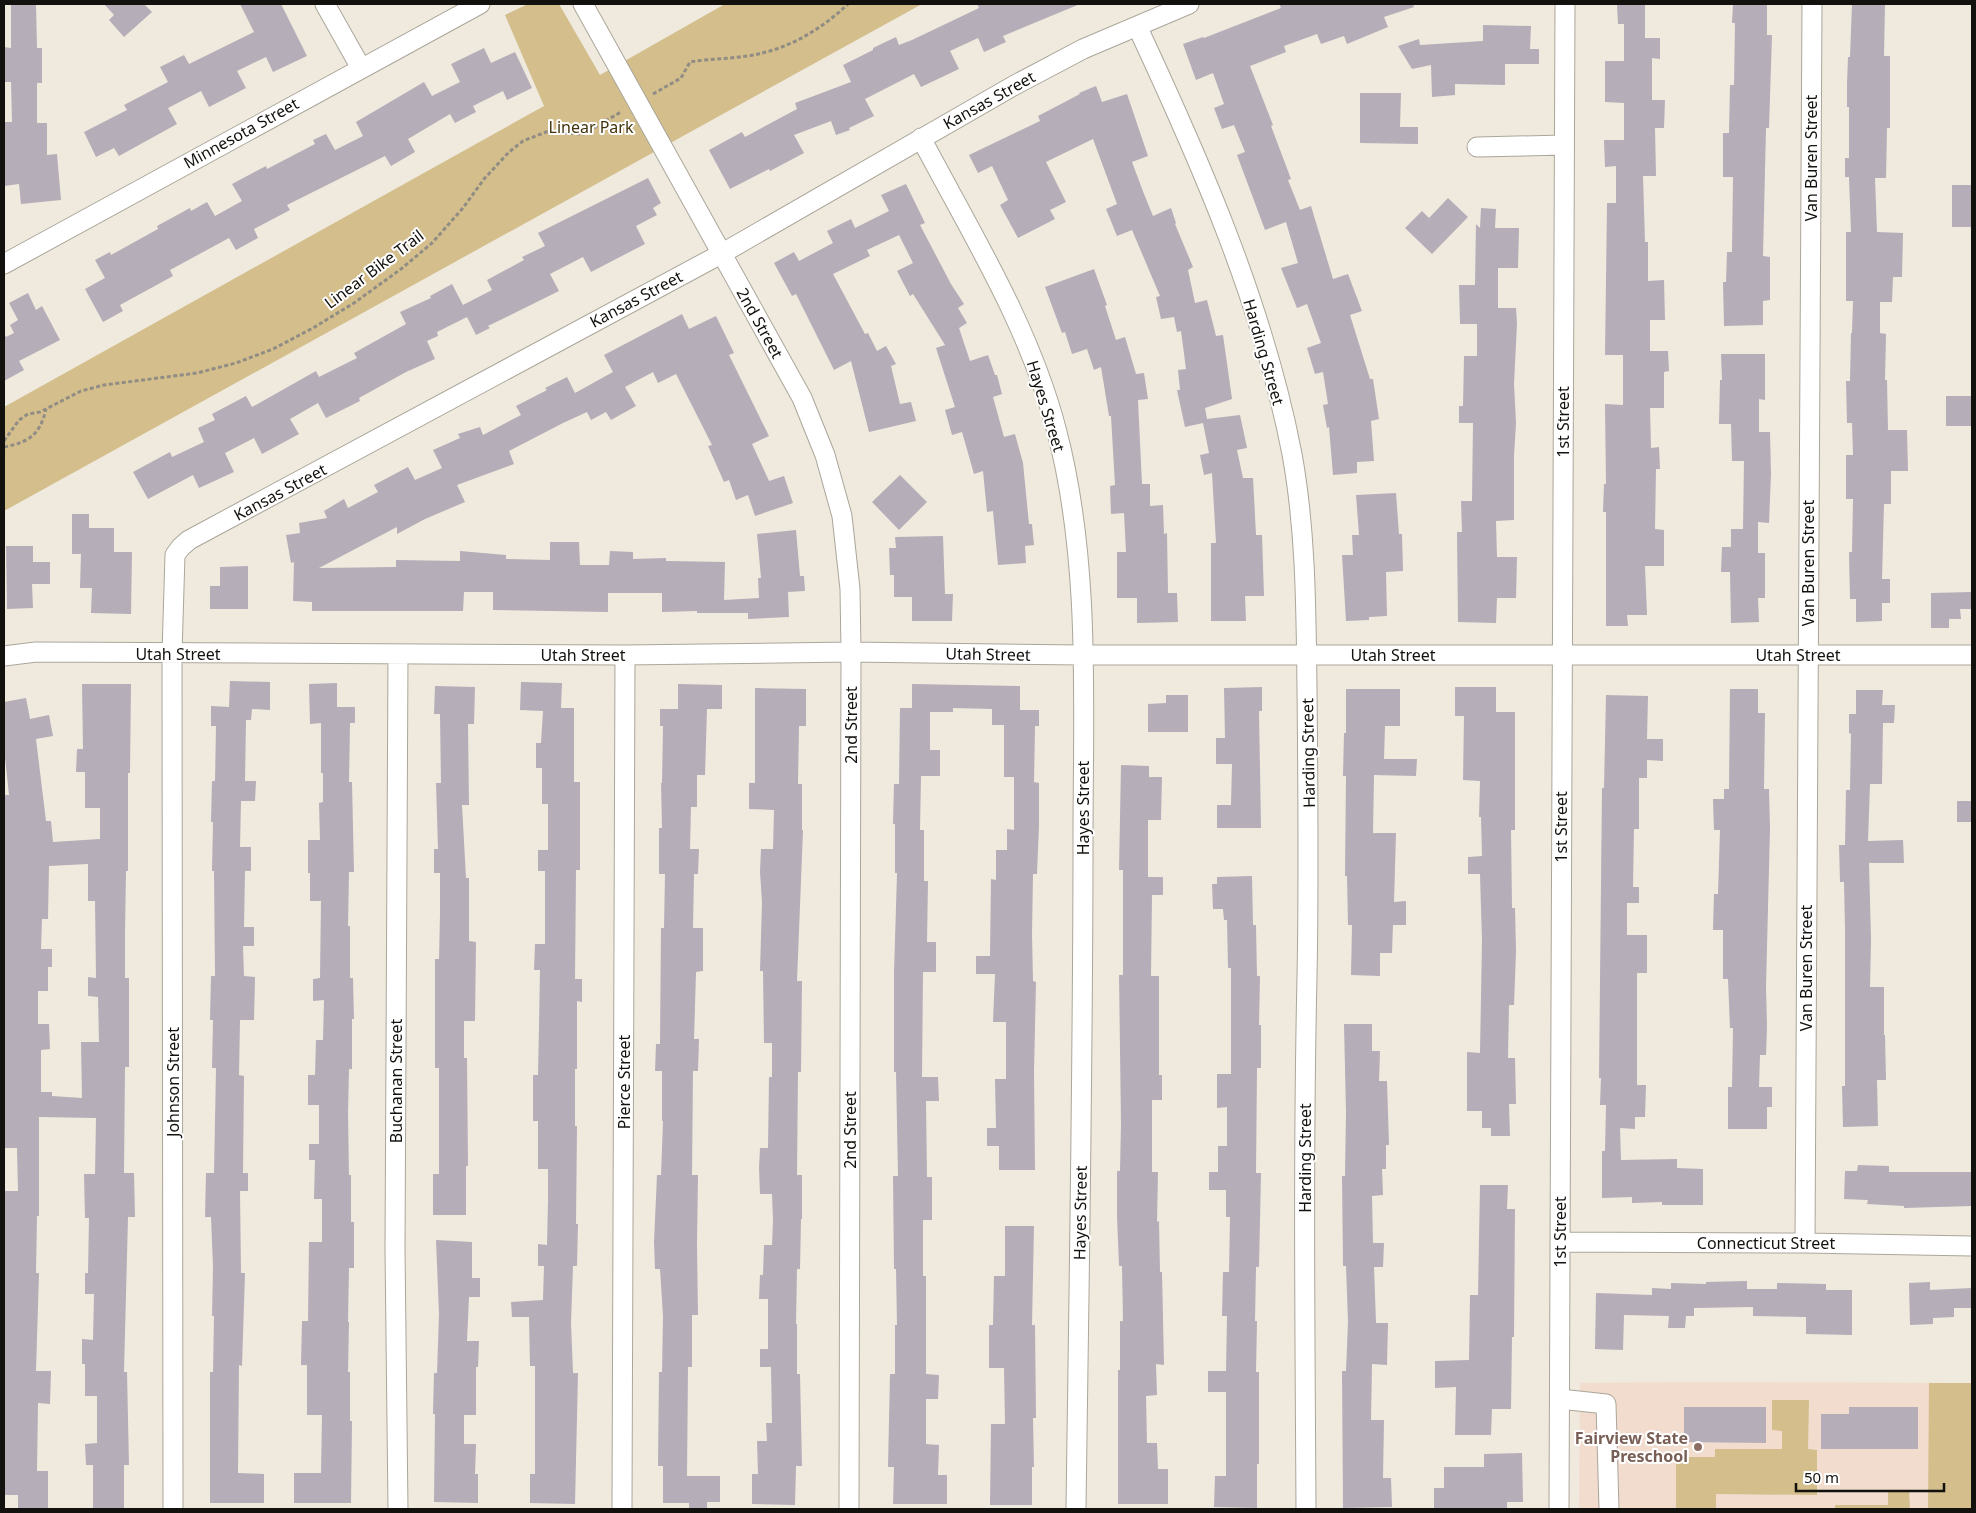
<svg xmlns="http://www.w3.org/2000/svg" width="1976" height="1513" viewBox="0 0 1976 1513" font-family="'Noto Sans',sans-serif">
  <rect width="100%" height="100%" fill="#efeadd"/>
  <path fill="#f1dcce" d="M1686,1382l286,1v126h-393l1,-126z"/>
  <path fill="#d3be8c" d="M528,4h31l41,71 125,-71h197l-918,507v-104l540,-301 -39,-91z
    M1929,1383h43v126h-44z
    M1772,1400h37l-1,49 9,1v45l-101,-1v15h-40v-52h39v-8h67v-18l-10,-1z
    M1888,1491h21l1,18h-75v-4h53z"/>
  <path fill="#b5adb8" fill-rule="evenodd" d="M11,4h25l1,44h5v35h-5v40h10v32l10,-1 4,46 -40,4 -2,-20 -15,2v-64h8l-1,-40h-7v-35l7,1z
    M104,4h40l8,8 -28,25 -15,-17 5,-5z
    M240,4h41l26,52 -34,16 -7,-15 -29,14 9,17 -37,19 -8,-16 -33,17 9,16 -58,32 -5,-8 -18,9 -12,-25 43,-22 -3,-5 44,-23 -8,-15 24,-12 5,9 65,-32z
    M977,4h103l-77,32 3,6 -22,10 -6,-14 -28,13 9,18 -38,18 -7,-13 -49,25 9,17 -25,12 1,2 -14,5 -5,-14 -37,14 10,18 -34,18 -1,-2 -39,20 -21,-39 33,-18 3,5 52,-28 -2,-6 56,-21 -8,-17 30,-15v-2l23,-11 3,8 13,-5 67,-32z
    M1279,4h134l1,3 -30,10 4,10 -41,17 -3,-8 -23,8 -4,-10 -33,12 2,6 -36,14 23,59 -2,1 20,53 -3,1 12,30 11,-4 22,73 15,-5 14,37 -12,4 20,64h3l6,40 -8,2 3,40 -17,1v11l-24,2 -4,-48 -2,1 -4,-23 5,-1 -5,-32 -8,2 -8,-26 14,-5 -14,-39 -10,4 -16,-40 17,-5 -12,-41 -21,8 -28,-75 8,-3 -11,-27 -12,4 -8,-21 10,-4 -11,-31 -17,7 -13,-36 20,-7 1,1 77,-30z
    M1617,4h28v34h15v21l-8,-1v42h13l-1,28h-9l1,48h-13l2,66h3v39l16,-1 1,40h-15v31h18l1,20 -5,1v36h-14l1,40 8,-1 1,22h-4l-1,60 9,1v36h-19l2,49h-20l1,11h-22v-114h-3l1,-28h2l-1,-80 18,1v-50h-18l2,-152h9v-37l-11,1 -1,-27h20v-37l-19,-1v-41h19v-37h-6z
    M1733,4h34v31h5l-3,93h-3l-3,128 7,1v43l-7,1v24l-39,1 -1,-44h3l1,-30h5l1,-75h-10v-44h6l1,-48h4l1,-62h-3z
    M1852,4h33l-1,52h6v72h-3l-1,50h-11l2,54 26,1 -1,44h-9l-1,25h-12v31l6,1 -1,46h2l1,50h19l1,41h-17v33h-7l-2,75h8v24h-8v18l-26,1v-23h-6l-1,-47h3l1,-53h-7v-44h7l-1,-32h-5l-1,-42h4l1,-48h1l1,-32h-7v-69h5l-2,-55h-4v-19h4v-51h-2v-23l1,-27h2z
    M1483,25l48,1 -1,23h9v15h-34v21l-50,-1v11l-23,2 -1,-32 -19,4 -14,-23 21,-7 1,6 63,-4z
    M484,48l7,15 24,-11 17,36 -25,12 -4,-9 -30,15 3,6 -21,11 -5,-9 -42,25 7,13 -24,14 -6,-10 -98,49 3,5 -36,19 4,9 -22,12 -7,-12 -59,32 3,6 -53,29 3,6 -20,11 -18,-33 20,-11 -10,-18 15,-8 1,3 47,-26 -1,-3 33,-18 1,3 16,-9 8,14 27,-15 -10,-17 34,-18 1,3 48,-25 -2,-4 13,-6 9,16 28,-14 -7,-14 68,-40 8,14 28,-14 -9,-18z
    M1096,86l6,16 25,-8 21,62 -16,6 12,32 9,22 18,-8 5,15 -1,1 18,43 -5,3 7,33 12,-3 9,36 7,-1 9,64 -27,9 2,11 33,-4 7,33 -10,2 6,28h10l3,57h6l2,61h-19l1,25h-35v-78h5l-4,-70 -8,2 -4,-20 9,-2 -6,-30 -18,4 -8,-37h3l-2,-20 8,-1 -5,-38 -4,1 -3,-15 -13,2 -5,-22 4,-1 -28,-66 -15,6 -11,-27 11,-5 -24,-65 -47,23 20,40 -16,8 5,9 -37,19 -18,-33 8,-5 -16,-34 -14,7 -9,-18 71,-34 -2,-5 42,-22 -1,-1z
    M1360,93h41l-1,34h18v17l-58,-1z
    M648,178l13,25 -8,5 4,7 -21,11 9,18 -54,28 -8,-15 -33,17 9,17 -71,35 2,2 -14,7 -9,-18 -30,15 1,4 -11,5 8,18 -29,13 -47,26 1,3 -34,17 -8,-15 -28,16 9,15 -37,20 -8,-16 -29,15 9,19 -35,16 -6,-13 -45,24 -15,-27 37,-20 2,5 32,-15 -6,-14 17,-8 -3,-6 34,-18 6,11 64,-36 3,6 38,-19 -3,-5 52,-29 -6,-12 31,-14 -1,-2 22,-12 11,21 29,-15 -5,-10 37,-20 -2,-3 23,-11 -7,-13z
    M906,184l19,39 -5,2 31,59 13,20 -6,4 9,15 -8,5 11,33 18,-6 7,20h2l5,19 -9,3 11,40 11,-3 8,29 6,61h3l2,21 -9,1 1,17 -28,2 -5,-54 -6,1 -4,-41 -9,3 -12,-42 -10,3 -7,-25 10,-3 -19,-59 9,-3 -32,-51 -3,2 -13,-25 16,-8 -14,-28 -32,15 3,6 -37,18 32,60 3,-1 9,18 9,-5 10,18 -5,2 9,38 11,-2 5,19 -47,11 -18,-71 -17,9 -38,-76 -4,2 -18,-33 20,-11 5,9 34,-18 -6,-12 24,-12 4,9 34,-17 -8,-16z
    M1952,185h20v42h-20z
    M1448,198l20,19 -36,37 -27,-26 17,-17 7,7z
    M1481,208l15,1 -1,19h24l-1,40h-20v40h18l1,15 -3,61 2,39 -2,33v64l-18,1 1,36h20l-1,41h-19l-1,25 -38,-1 -1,-90h5l-1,-31h11l1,-78h-14v-17h4l1,-50h13v-32h-17l-1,-39h16l1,-61 4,4z
    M1094,269l13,36 -2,1 11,34 9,-3 11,37 8,-1 4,26 -10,1 4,84h8v22l13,-1 1,29 3,-1 1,60h9l1,29 -41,1v-25h-20v-46h9l-2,-39 -13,1 -1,-28 5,-1 -4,-69h-2l-8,-49 -7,3 -7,-21 -15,5 -7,-22 -3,1 -17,-46z
    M28,293l8,17 6,-4 18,34 -41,21 5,9 -20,11v-48l2,4 8,-4 -4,-8 8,-5 -9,-17z
    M682,314l7,15 27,-13 18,37 -5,2 40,81 -17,8 17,37 15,-5 9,27 -38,13 -7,-21 -12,5 -7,-20 -5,2 -16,-36 4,-1 -36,-71 -18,9 -5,-11 -28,15 11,19 -25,14 -5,-8 -15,8 -4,-8 -24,11 -54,28 5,13 -57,21 8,17 -40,17 -28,15v-7l-78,41 77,-1v-7l64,1v-10l46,4v4l44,1v-18h29l1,23h29l1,-14 23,1v7l33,-1v3l59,1 -1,38 35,-2 -1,-20h3l-4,-44 39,-4 4,46h4l1,15 -17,1 1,25 -41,2v-6h-51v-2l-35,1v-19h-54v19l-115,-2v-18h-29l-1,19h-151v-9l-19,-1 1,-39 -3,1 -5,-28 14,-2 -1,-10 28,-5 -3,-7 20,-12 4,9 30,-16 -4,-7 34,-18 7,13 27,-12 -9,-18 27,-12 -2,-4 22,-7 3,8 38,-20 -5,-9 31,-16 -2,-2 22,-11 8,16 38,-21 -9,-17z
    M1721,354h44v46l-6,-1v33h11l1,42 -2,49 -11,-1v31h7v45h-7l1,24 -28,1 -1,-51h-9l1,-25h9v-18h12l1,-68h-12l-1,-37h-12l1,-44h2z
    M1946,396h26v30h-26z
    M900,475l27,27 -28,28 -27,-28z
    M1396,493l3,41h3l1,37 -17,1 1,44 -18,1v3l-23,1 -4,-66h11l-1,-20h7l-3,-40z
    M72,514h17v14h25v24h18l-1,62 -40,-1 1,-25h-12l1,-34h-9z
    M943,536l2,58h8l-1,27h-40v-24h-18v-22h-4l-1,-27h7l-1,-11z
    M6,546h27v16h17v22h-18l1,24 -26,1z
    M248,566v43h-38v-23h10v-19z
    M1972,592v17h-12l1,10h-12v9h-18v-35z
    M230,681l40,1v28l-18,-1 -1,11h-5l-1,61h11l-1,20h-14l-1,46h11v24h-6l-1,56h10v19h-11l1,30 11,1 -1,43h-14l-1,55 5,1 -1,97h5v18h-8l1,82h4l-3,93 -3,-1 -1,108 26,1v29h-54v-131h3l1,-56h-2l1,-49 -2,-50h-6l1,-44h8l2,-105h-4l1,-48h-3l1,-44h4l-1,-105h-2l1,-49h-2l1,-41h3l1,-55h-5v-20l18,1z
    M521,682l41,1 -1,25h13v74h6v88h-4l-1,109h7v23l-5,-1v68h-2v57h2l-1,98h2l-1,42h-4l-2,57 2,50h5l-3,131 -45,-1v-29h5v-108h-5l-1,-49h-17l-1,-15 32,-2 1,-34h-6v-22l9,1 1,-45v-31h-10v-48h-5v-46h5l1,-49 1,-56h-6l1,-26h10v-73h-7v-21h10v-46h-6v-36h-6v-25h5l2,-32 -23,-1z
    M337,683v24h18v16h-5l-1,59h3l2,90h-5l-1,54h2v52h3l1,41h-2v50h-3l-1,44 1,62h2v47h3v46h-5l-1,54h1l-1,50h2v49h2l-1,82h-57v-30h27l1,-58h-15v-50h-6l1,-44h6l1,-79h13v-43h-8l1,-39h-6v-16h10v-39h-11v-30h7l1,-35h7l1,-40 -11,1v-22l7,-1 1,-77h-11v-28h-2v-33h12l-1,-37 4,-1v-29h-2v-50l-11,1 -1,-40z
    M82,684h49l-1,89h-2v98h-2l-1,61v46h4v89h-4l-1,106h10l1,44h-7l-4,155h3l2,93h-5v44h-31v-44h-7l-1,-21 12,-1v-47h-12v-32h-3v-25l11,1 1,-46h-9v-21h3l1,-55h-4l-1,-44h11l1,-56 -57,-1v99h-2l-1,57h3l-3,98h15l-1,33 -12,-1 -1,68h11v38h-30v-14h-14v-304h14l-1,-43h-13v-353h5l-5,-47v-46l22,-4 4,21 19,-4 4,21 -17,3 10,82h5l2,21 47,-3v-31h-15v-36h-9l1,-23h6zM88,864v37h7l1,77 -8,-1v19l10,1 1,45h-18l1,56 -30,-2v-4h-11v-42l9,-1 -1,-25h-11v-33h10v-24h4v-18h-11l1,-30h6l1,-53z
    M678,684l44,1v24h-15l-2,66h-8v32h-6l-1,42h9l-1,25h-4l-1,54h10v43l-7,1 -2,67h5l-1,32h-5l-1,104h6l-1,69 1,71h-6v52h-4l-1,109h33v26h-13v7h-18v-6h-26v-37h-5l1,-94h3l1,-56 -3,-47h-5l-1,-27 3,-67h4l2,-54h-1v-50h-7l1,-27h4l1,-116h3l1,-54h-6v-46h3l-1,-45h1l1,-57h-3v-17h18z
    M912,684l108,2v24h19v16h-4l-1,56 5,1v42l-2,49h-4l-1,60 1,47 3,1 -2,90 1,98h-36v-24h-12v-18h9l-1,-49h11v-57h-13l2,-48h-19v-18h14l1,-77 5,1v-30h11v-21l7,1v-53h-10v-52h-12v-16l-39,-1v4h-23v38h10v26h-19l-1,54h4v51h4l-1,61h9v30h-13l-1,105h16l1,24h-13l1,76h5v43h-9v56h3v98l13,1 -1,24h-12v45l13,1 -1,30h9v29h-54l1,-37h-6l2,-93h5v-49h2l-1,-56h-2l-1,-93h5l-2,-104h-2v-99l3,-100h-2v-49h-2l1,-40h5l1,-76h12z
    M435,686l40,1 -1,37h-6l1,81h-7l4,73h3v63l7,1 -1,79h-11v37h3l1,108h-2v49h-33v-41h6v-106h-4v-109h4l1,-45v-41h-6v-24h4l-2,-66h5l-1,-69h-6z
    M1262,687v24h-3l2,117h-44v-23h14l1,-41h-16v-26h9l-1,-50z
    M1455,687h41v25h19v118h-4l1,78h3l1,44 -2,53h-5l-1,53h7l1,46h-7l1,32h-19v-8h-9v-17h-15v-59l13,1 2,-112 -2,-67h-12v-17l14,-1 -1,-39h-2l1,-36 -17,-1 1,-64h-9z
    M755,688l51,1v37h-7l-1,58h4v46h1l-6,151h5l-1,91h-3l-1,103h5v44h-1l-1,50h-3l-1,55h1v50h3l2,92h-6l-1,39 -43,-1v-30h6l-1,-33h10l-1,-18h6l-1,-56h-11v-18h8v-50h-9l1,-24h3l1,-30h8l1,-24 -1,-27h-12l-1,-26 1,-20h8l1,-71h3v-34h-8l-1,-72h-3l2,-69 -2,-30 1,-23h12l1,-39 -25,-1v-26h6z
    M1346,689h54v37h-15l-1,33h33l-1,17 -42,-1 -1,58h23l-2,69 12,-1v24h-13l-1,28h-12v23l-29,-1 1,-50h-4l-1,-49h-2l1,-100h-3l1,-43h2z
    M1730,689h28v24h7l-1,76h5l1,40 -4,157 1,41 -1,28h-6l-1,32h13v20h-5v22h-39v-42h4l1,-59h-3l-2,-49h-5v-49h-10l1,-36h4l2,-64h-6l-1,-31h11v-10h5z
    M1856,690h27l-1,15h13l-1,18h-11l-1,61h-12l-2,57 35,-1 1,23h-35l2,77 -1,47h14v48h1l1,45h-9l1,46 -35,1 -1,-41h3v-157l-1,-47h-4l-1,-37h6l1,-55h4l1,-56 -2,-1v-19h7z
    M1166,695h22v37h-40v-28l18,-1z
    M1606,695l42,1 -1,43h16v22l-16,-1v18h-8v51h-5l-1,58h6v16h-12v32h20v38h-10v112h9l-1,32h-10v12l-15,-1 1,32 56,-1v9l26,1v36h-41v-3l-30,1v-6l-30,1v-47h3l1,-46h-6l1,-27h-2l3,-290h2z
    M1121,765l28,1v11h13l-1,43h-13v57h15v18h-11l-1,81h8v99h3v25h-10v72h6l-1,50 2,-1 1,51h2l2,93 -8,-1 1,31 -11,1 1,47h10l1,26h10v35h-50v-134h2v-49h3l-1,-55h-3l-2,-50v-45h3l1,-48 -2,-148h4v-105h-4z
    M1957,801h15v21h-15z
    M1252,876l1,49h3l1,51h3l-1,49h2v43h-4l-1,105h5l-2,94h-3l-1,54h2l-1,51h3v92h-2v44l-43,-1 1,-31h11v-84h-18v-21h18l1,-55h-5l1,-44h6l1,-55h-4v-27h-17v-18h9v-26h9v-39l-10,1v-34h14v-106h-3l-1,-48h-3l-1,-11h-10l-1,-25h5v-7z
    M1344,1024h28v27h8l-1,30h8l2,64h-3v24h-4l1,26 -11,1 1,47h11l-1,24h-9l2,56h12l-1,42 -15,-1 -1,56h13l-1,58h8l1,29 -49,1 -1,-137h4l2,-49 -2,-56h-3l-1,-90h3l1,-64z
    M1858,1165l31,1v6h83v34l-68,2v-2l-37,-2 1,-4 -24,-1 1,-28h12z
    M1480,1185h28l-1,24h8l-1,128h-2l-1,72h-19l-1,26h-36l1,-48 -21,1v-27l34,-1 1,-65h8z
    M1005,1226h29l-2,99h3l1,93h-3l1,49h-2v38h-42l1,-81h14l-1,-56h-15v-43h4l1,-49h11z
    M436,1240l36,2v36h8v19h-11l-2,44h12l-1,26h-2v48h-12v29h12l-1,30h3v29l-44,-1 1,-88h-2l1,-41h3l2,-59z
    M1747,1281v8h30v-6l49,1v6h26v45l-46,-1v-17l-53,-1v-9l-59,1v8h-8l-1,12h-17l1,-12 -45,-1 -1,35 -28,-1 1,-56 56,2v-7l19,1v-6l35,1v-2z
    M1930,1282v8l42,-2v20h-18v9l-21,1v6l-23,1 -1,-42z
    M1684,1407h82v36l-82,-1z
    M1849,1407h69v42h-97v-35h28z
    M1522,1453l1,49h-16v7h-73v-21h10v-21h40v-13z"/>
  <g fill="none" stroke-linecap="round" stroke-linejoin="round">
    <defs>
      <path id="street" d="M325,4l36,64
        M583,4l219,394 23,57 17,61 8,73 1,63 -2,857
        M1137,26c64,137 126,278 155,428 14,77 14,156 15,234 1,97 2,193 0,289 -4,178 -2,355 -1,532
        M921,138c50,95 109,189 136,294 34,131 26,273 26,407 0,224 -4,447 -7,670
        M1477,147l87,-2
        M4,264l476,-260
        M398,654l-3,595 3,260
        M4,656l32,-4 589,3 226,-3 231,3h890
        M1560,1242l245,1 167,3
        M1805,1243l7,-1239
        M1560,1399l46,5 3,105
        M173,1509l-1,-855 3,-99 6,-8 8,-7 532,-286 292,-168 70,-37 106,-45
        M622,1509l3,-854
        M1559,1509l6,-1505"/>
    </defs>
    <use href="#street" stroke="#aba69a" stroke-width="21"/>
    <path stroke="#918d84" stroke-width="3" stroke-dasharray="4 2.5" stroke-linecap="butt" d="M653,94l28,-16 9,-16c23,-4 51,-3 72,-9 32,-7 63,-27 86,-49
      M4,441l15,-21 9,-6 12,-2 41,-21 23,-6 93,-12 39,-10 37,-14 40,-21 41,-25 47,-34 31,-26 31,-35 21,-29 25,-27 14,-11 23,-9 37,2 38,-22
      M4,447c25,-5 36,-12 42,-38"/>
    <use href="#street" stroke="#fff" stroke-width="19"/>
  </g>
  <circle fill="#8d6e63" stroke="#fff" stroke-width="2" cx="1698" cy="1447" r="5"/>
  <g text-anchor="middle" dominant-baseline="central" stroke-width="4" stroke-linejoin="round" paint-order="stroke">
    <g font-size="16" fill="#13110d" stroke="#fff">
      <text transform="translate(989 100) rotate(-29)">Kansas Street</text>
      <text transform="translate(241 133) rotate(-29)">Minnesota Street</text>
      <text transform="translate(1811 158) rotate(-90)">Van Buren Street</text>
      <text transform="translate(374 269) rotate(-37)">Linear Bike Trail</text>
      <text transform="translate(636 299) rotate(-28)">Kansas Street</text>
      <text transform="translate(760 323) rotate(61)">2nd Street</text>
      <text transform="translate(1264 352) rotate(74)">Harding Street</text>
      <text transform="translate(1046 406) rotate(73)">Hayes Street</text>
      <text transform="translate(1563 422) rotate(-90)">1st Street</text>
      <text transform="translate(280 492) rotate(-28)">Kansas Street</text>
      <text transform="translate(1808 563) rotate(-90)">Van Buren Street</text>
      <text x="178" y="654">Utah Street</text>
      <text transform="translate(988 654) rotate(1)">Utah Street</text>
      <text x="583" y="655">Utah Street</text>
      <text x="1393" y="655">Utah Street</text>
      <text x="1798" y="655">Utah Street</text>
      <text transform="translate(851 725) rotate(-90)">2nd Street</text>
      <text transform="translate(1308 753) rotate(-91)">Harding Street</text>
      <text transform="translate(1083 808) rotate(-90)">Hayes Street</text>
      <text transform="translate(1561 827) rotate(-90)">1st Street</text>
      <text transform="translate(1806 968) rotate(-90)">Van Buren Street</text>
      <text transform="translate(396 1081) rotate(-90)">Buchanan Street</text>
      <text transform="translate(173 1082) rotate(-90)">Johnson Street</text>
      <text transform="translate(624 1082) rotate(-90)">Pierce Street</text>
      <text transform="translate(850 1130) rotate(-90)">2nd Street</text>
      <text transform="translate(1305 1158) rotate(-90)">Harding Street</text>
      <text transform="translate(1080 1213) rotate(-89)">Hayes Street</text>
      <text transform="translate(1560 1232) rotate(-90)">1st Street</text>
      <text x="1766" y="1243">Connecticut Street</text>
    </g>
    <g font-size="16" fill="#42330c" stroke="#fff">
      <text x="591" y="127">Linear Park</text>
    </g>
    <g font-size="16" font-weight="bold" fill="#785e54" stroke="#fff" text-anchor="end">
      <text x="1688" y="1438">Fairview State<tspan x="1688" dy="18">Preschool</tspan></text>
    </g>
  </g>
  <rect width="1976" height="1513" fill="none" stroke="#13110d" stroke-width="10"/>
  <path d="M1796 1483v8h148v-8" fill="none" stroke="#13110d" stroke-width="2.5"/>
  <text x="1804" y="1483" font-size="15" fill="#13110d" stroke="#ffffff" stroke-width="4" paint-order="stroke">50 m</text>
</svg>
